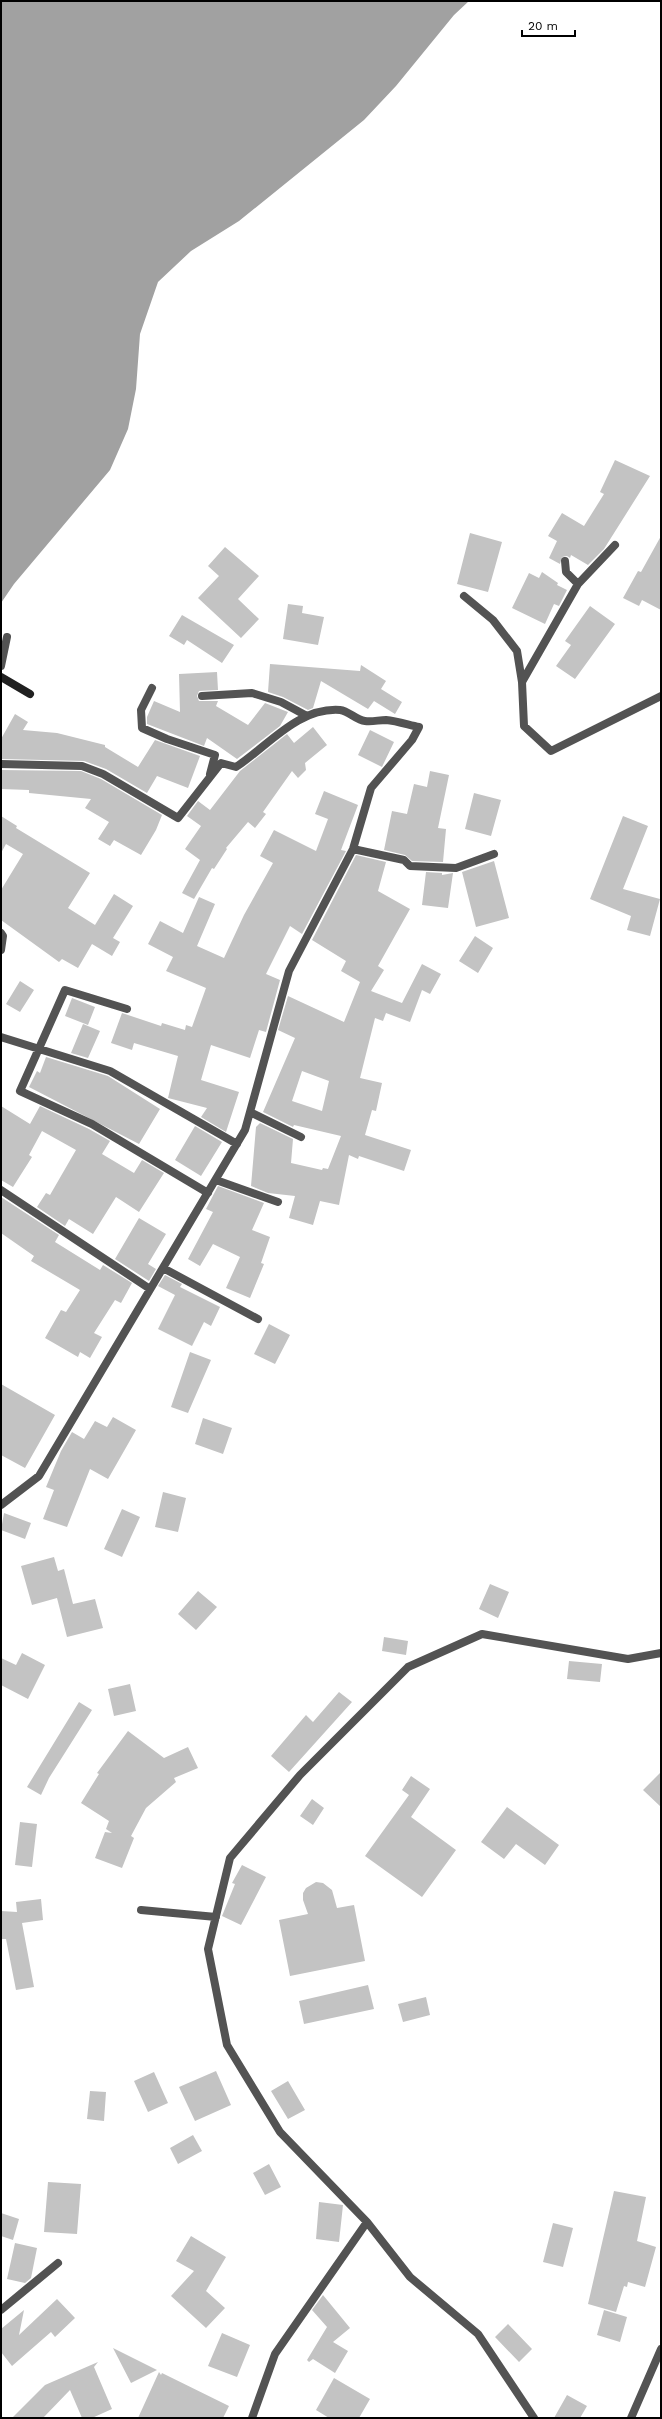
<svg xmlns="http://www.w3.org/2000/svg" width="662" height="2419" viewBox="0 0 662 2419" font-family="'Work Sans',sans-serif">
  <rect width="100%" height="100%" fill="#fff"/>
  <path fill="#a1a1a1" d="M1,1h468l-15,14 -58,71 -32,34 -125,101 -48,30 -33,31 -18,52 -4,55 -8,40 -18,41 -96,114 -13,19z"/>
  <path fill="#c3c3c3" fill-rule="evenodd" d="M615,460l35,16 -46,73 -16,16 -17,-10 -1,3 -3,-2 -5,1 -2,7 -11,-6 8,-17 -9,-5 14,-23 22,13 20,-32 -4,-2z
    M470,533l32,9 -14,50 -31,-8z
    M661,536v74l-19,-10 -3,6 -16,-8 15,-27 3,1z
    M225,547l34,29 -21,23 21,20 -18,19 -43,-40 21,-22 -11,-10z
    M542,572l16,11 -1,2 10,5 -8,16 -5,-2 -9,20 -33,-16 17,-35 10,5z
    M288,604l15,2 -1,7 22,4 -6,28 -35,-6z
    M590,606l25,18 -40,55 -19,-13 15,-21 -6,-4z
    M182,615l52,30 -12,18 -35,-23 -3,5 -15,-9z
    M270,664l90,7 1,-6 25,16 -5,8 21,13 -7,12 -21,-13 -6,8 -47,-28 -8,27 -5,2 -25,-13 -15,-5z
    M217,672l1,18 -19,1 -2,5 2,5h19l-2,5 32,19 17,-22 23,9 -8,14 -43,33 -30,-21 -3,8 -57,-22v-7l7,-16 26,11 -1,-38z
    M15,714l13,8 -5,8 34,3 48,12v2l33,20 17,-27 45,16 -12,32 -31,-12 -10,17 -41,-24 -22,-8 -83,-2v-20z
    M313,727l14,18 -22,18 1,7 -8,8 -6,-7 -29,41 3,2 -11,14 -7,-6 -22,26 1,1 -13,20 -2,-1 -18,31 -12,-6 18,-33 -15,-11 16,-23 -14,-10 11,-15 12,9 30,-39 47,-37 7,9z
    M370,730l24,12 -12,25 -24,-12z
    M1,770l80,1 20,8 61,36 -6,15 -15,25 -27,-15 -4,6 -12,-7 11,-17 -24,-14 6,-9 -62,-6v-3l-28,-1z
    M430,771l19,4 -11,53 8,1 -3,33 -31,-1 -7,-6 -21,-5 8,-39 15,3 7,-30 13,3z
    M324,791l34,14 -17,45 5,1 -44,83 -12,-8 -24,48 14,6 -14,52 -7,-2 -9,28 -39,-13 -10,35 38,12 -13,40 -25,-15 6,-9 -39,-10 10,-42 -44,-13 -2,7 -21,-7 11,-30 39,13 1,-3 23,7 1,-5 6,2 14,-39 -40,-17 7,-14 -25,-13 12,-23 23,12 16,-36 16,7 -18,42 27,12 20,-43 29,-52 -13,-7 14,-26 42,21 12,-32 -13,-5z
    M474,793l27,7 -10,36 -26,-7z
    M1,816l16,10 -1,2 74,45 -22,35 27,17 19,-31 19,12 -20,32 7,4 -8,14 -20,-12 -14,24 -16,-9 -3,3 -58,-42v-30l22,-36 -17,-10 -5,9z
    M623,816l25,10 -25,63 37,10 -10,37 -23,-6 4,-14 -41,-17z
    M356,855l30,7 -8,29 32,18 -32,57 6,4 -13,21 31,12 20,-39 19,10 -11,20 -8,-4 -12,32 -24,-9 -3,8 -8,-3 -15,60 22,5 -6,28 -4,-1 -7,25 46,15 -7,21 -45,-15 -1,3 -9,-4 -10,50 -19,-4 -7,24 -24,-7 6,-22 -27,-3 -17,-7 5,-59 4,-4 33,16 -2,24 31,7 1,-2 5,1 13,-33 -47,-11 -1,2 -30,-15 32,-74 -17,-8 10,-34 56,26 16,-40 -19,-11 5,-10 -34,-21zM302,1071l27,10 -7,30 -30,-10z
    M494,861l15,57 -33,9 -14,-55z
    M426,872l16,1v2l11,-2 -5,35 -26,-3z
    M475,936l18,12 -15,25 -19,-12z
    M20,981l14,9 -14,22 -14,-8z
    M72,998l23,9 -7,18 -23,-9z
    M83,1024l17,7 -12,27 -17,-5z
    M46,1057l62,19 52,33 -21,35 -110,-57 8,-16 3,2z
    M1,1106l29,18 10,-18 49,23 21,12 -8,13 32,19 8,-13 22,13 -25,39 -23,-15 -23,37 -24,-15 -4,7 -28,-19 9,-14 4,2 26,-45 -34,-19 -13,24 3,2 -19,30 -12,-7z
    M195,1126l27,16 -21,34 -26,-16z
    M218,1186l46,17 -12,27 18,7 -9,26 3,1 -14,34 -24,-10 14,-31 -27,-13 -13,22 -12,-7 25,-47 -7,-3z
    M1,1197l58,38 -4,7 45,28 3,-5 29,18 -11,20 -6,-3 -21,33 8,4 -12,21 -10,-6 -2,5 -33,-19 16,-28 5,2 14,-22 -49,-29 3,-5 -33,-23z
    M139,1218l27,16 -18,30 8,5 -7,12 -34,-22z
    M165,1275l17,9 -2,3 40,20 -9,19 -7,-4 -12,24 -34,-17 17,-34 -17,-9z
    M269,1324l21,11 -15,29 -21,-10z
    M190,1352l21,8 -23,53 -17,-6z
    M1,1384l54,31 -30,53 -24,-13z
    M113,1417l23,13 -28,49 -18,-10 -23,58 -24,-8 11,-29 -8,-3 15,-36 11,-19 12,7 11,-18 12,6z
    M203,1418l29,10 -9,26 -28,-10z
    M163,1492l23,6 -8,34 -23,-5z
    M122,1509l18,8 -18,40 -18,-8z
    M4,1513l27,10 -6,16 -24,-9z
    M54,1557l4,14 6,-2 9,35 22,-5 8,29 -36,9 -10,-39 -25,7 -11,-39z
    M490,1584l19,8 -11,26 -19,-9z
    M198,1591l19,16 -21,23 -18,-16z
    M384,1637l24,4 -2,14 -24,-4z
    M22,1653l23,12 -17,34 -27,-14v-27l15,7z
    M569,1661l33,3 -2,18 -33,-3z
    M130,1684l6,27 -22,5 -6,-27z
    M339,1692l13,10 -63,70 -18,-16 35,-41 7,7z
    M79,1702l13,8 -43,68 -8,17 -14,-8z
    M128,1731l36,27 24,-11 10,21 -24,10 2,4 -30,26 -15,28 3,2 -12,30 -27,-10 10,-26 7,1 -6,-4 3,-8 -28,-18 18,-29 -2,-1z
    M661,1772v35l-18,-17z
    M411,1776l19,13 -19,28 45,33 -34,47 -57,-41 44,-61 -7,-5z
    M312,1799l12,9 -11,17 -13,-9z
    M507,1807l52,38 -14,20 -29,-21 -12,15 -23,-17z
    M20,1822l17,2 -5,43 -17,-2z
    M242,1865l24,12 -25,48 -19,-9 13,-32 -3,-1z
    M316,1882l7,1 9,7 5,18 17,-3 11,56 -75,15 -11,-56 29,-6 -5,-14v-7l3,-5z
    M41,1899l2,21 -21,3 12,64 -18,3 -10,-51h-5v-28l16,1 -1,-10z
    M368,1985l6,24 -70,15 -5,-23z
    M426,1997l4,18 -27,7 -5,-18z
    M216,2071l15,34 -36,16 -16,-34z
    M154,2072l14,31 -20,9 -14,-31z
    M288,2081l17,29 -17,9 -17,-28z
    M90,2091l16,1 -2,29 -17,-2z
    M193,2135l9,16 -24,13 -8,-16z
    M269,2164l12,23 -16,8 -12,-22z
    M48,2182l33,2 -4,50 -33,-2z
    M614,2191l32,6 -9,44 19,6 -11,40 -17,-5 -1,5 -3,-1 -8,26 -28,-8z
    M319,2202l24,3 -4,37 -23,-3z
    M1,2213l18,6 -6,21 -12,-4z
    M553,2223l20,5 -10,39 -20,-5z
    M191,2236l35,21 -20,34 19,17 -19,20 -35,-32 23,-25 -18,-10z
    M15,2243l22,5 -6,30 -6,5 -18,-4z
    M323,2295l27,33 -17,14 15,9 -13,22 -22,-14 -4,3 -2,-2 20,-33 -15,-17z
    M57,2299l18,19 -20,19 -4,-5 -39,34 -11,-14v-23l23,-19 -5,25z
    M604,2310l23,7 -7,25 -23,-7z
    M508,2324l24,25 -13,13 -24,-25z
    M222,2333l28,12 -13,32 -29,-11z
    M113,2348l44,22 -26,13z
    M98,2362l-4,5 18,42 -20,9h-10l-12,-28 -27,28h-31l33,-33z
    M159,2372l2,3 1,-2 67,33 -6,12h-85z
    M334,2378l36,21 -11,19h-30l-13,-8z
    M567,2395l20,11 -7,12h-26z"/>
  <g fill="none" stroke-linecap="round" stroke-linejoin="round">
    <path stroke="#535353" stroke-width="8" d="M615,545l-37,39 -56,98 2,44 27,25 110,-55
      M565,561l1,11 12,12
      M464,596l29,24 24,31 5,31
      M1,666l6,-29
      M152,688l-11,22 1,18 25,11 48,16 -5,19
      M202,696l50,-3 29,9 26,14
      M1,764l81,2 21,8 75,44 43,-55 15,4c32,-21 62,-60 104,-57 9,1 16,10 25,11 7,1 14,-1 21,-1 11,1 23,5 33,7l-7,13 -41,48 -18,61 -64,122 -44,159 -206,346 -38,29
      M353,849l51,11 6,6 46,2 38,-14
      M1,933l2,3 -2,14
      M127,1009l-62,-19 -45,101 72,33 116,69
      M1,1037l109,34 127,73
      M250,1112l51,25
      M216,1180l62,22
      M1,1190l149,99
      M163,1268l95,51
      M141,1910l75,7
      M367,2222l43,55 68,57 56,84
      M1,2310l57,-47
      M252,2418l23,-64 92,-132 -87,-90 -53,-87 -19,-96 22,-91 70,-83 108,-108 74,-33 146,25 33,-6
      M631,2418l30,-69"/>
    <path stroke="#202020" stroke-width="8" d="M1,677l29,17"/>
  </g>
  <rect width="662" height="2419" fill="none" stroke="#000000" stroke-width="4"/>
  <path d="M522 30v6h53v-6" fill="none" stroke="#000000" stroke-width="2"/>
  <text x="528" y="30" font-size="12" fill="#000000" stroke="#ffffff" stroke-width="3" paint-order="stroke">20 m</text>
</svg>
